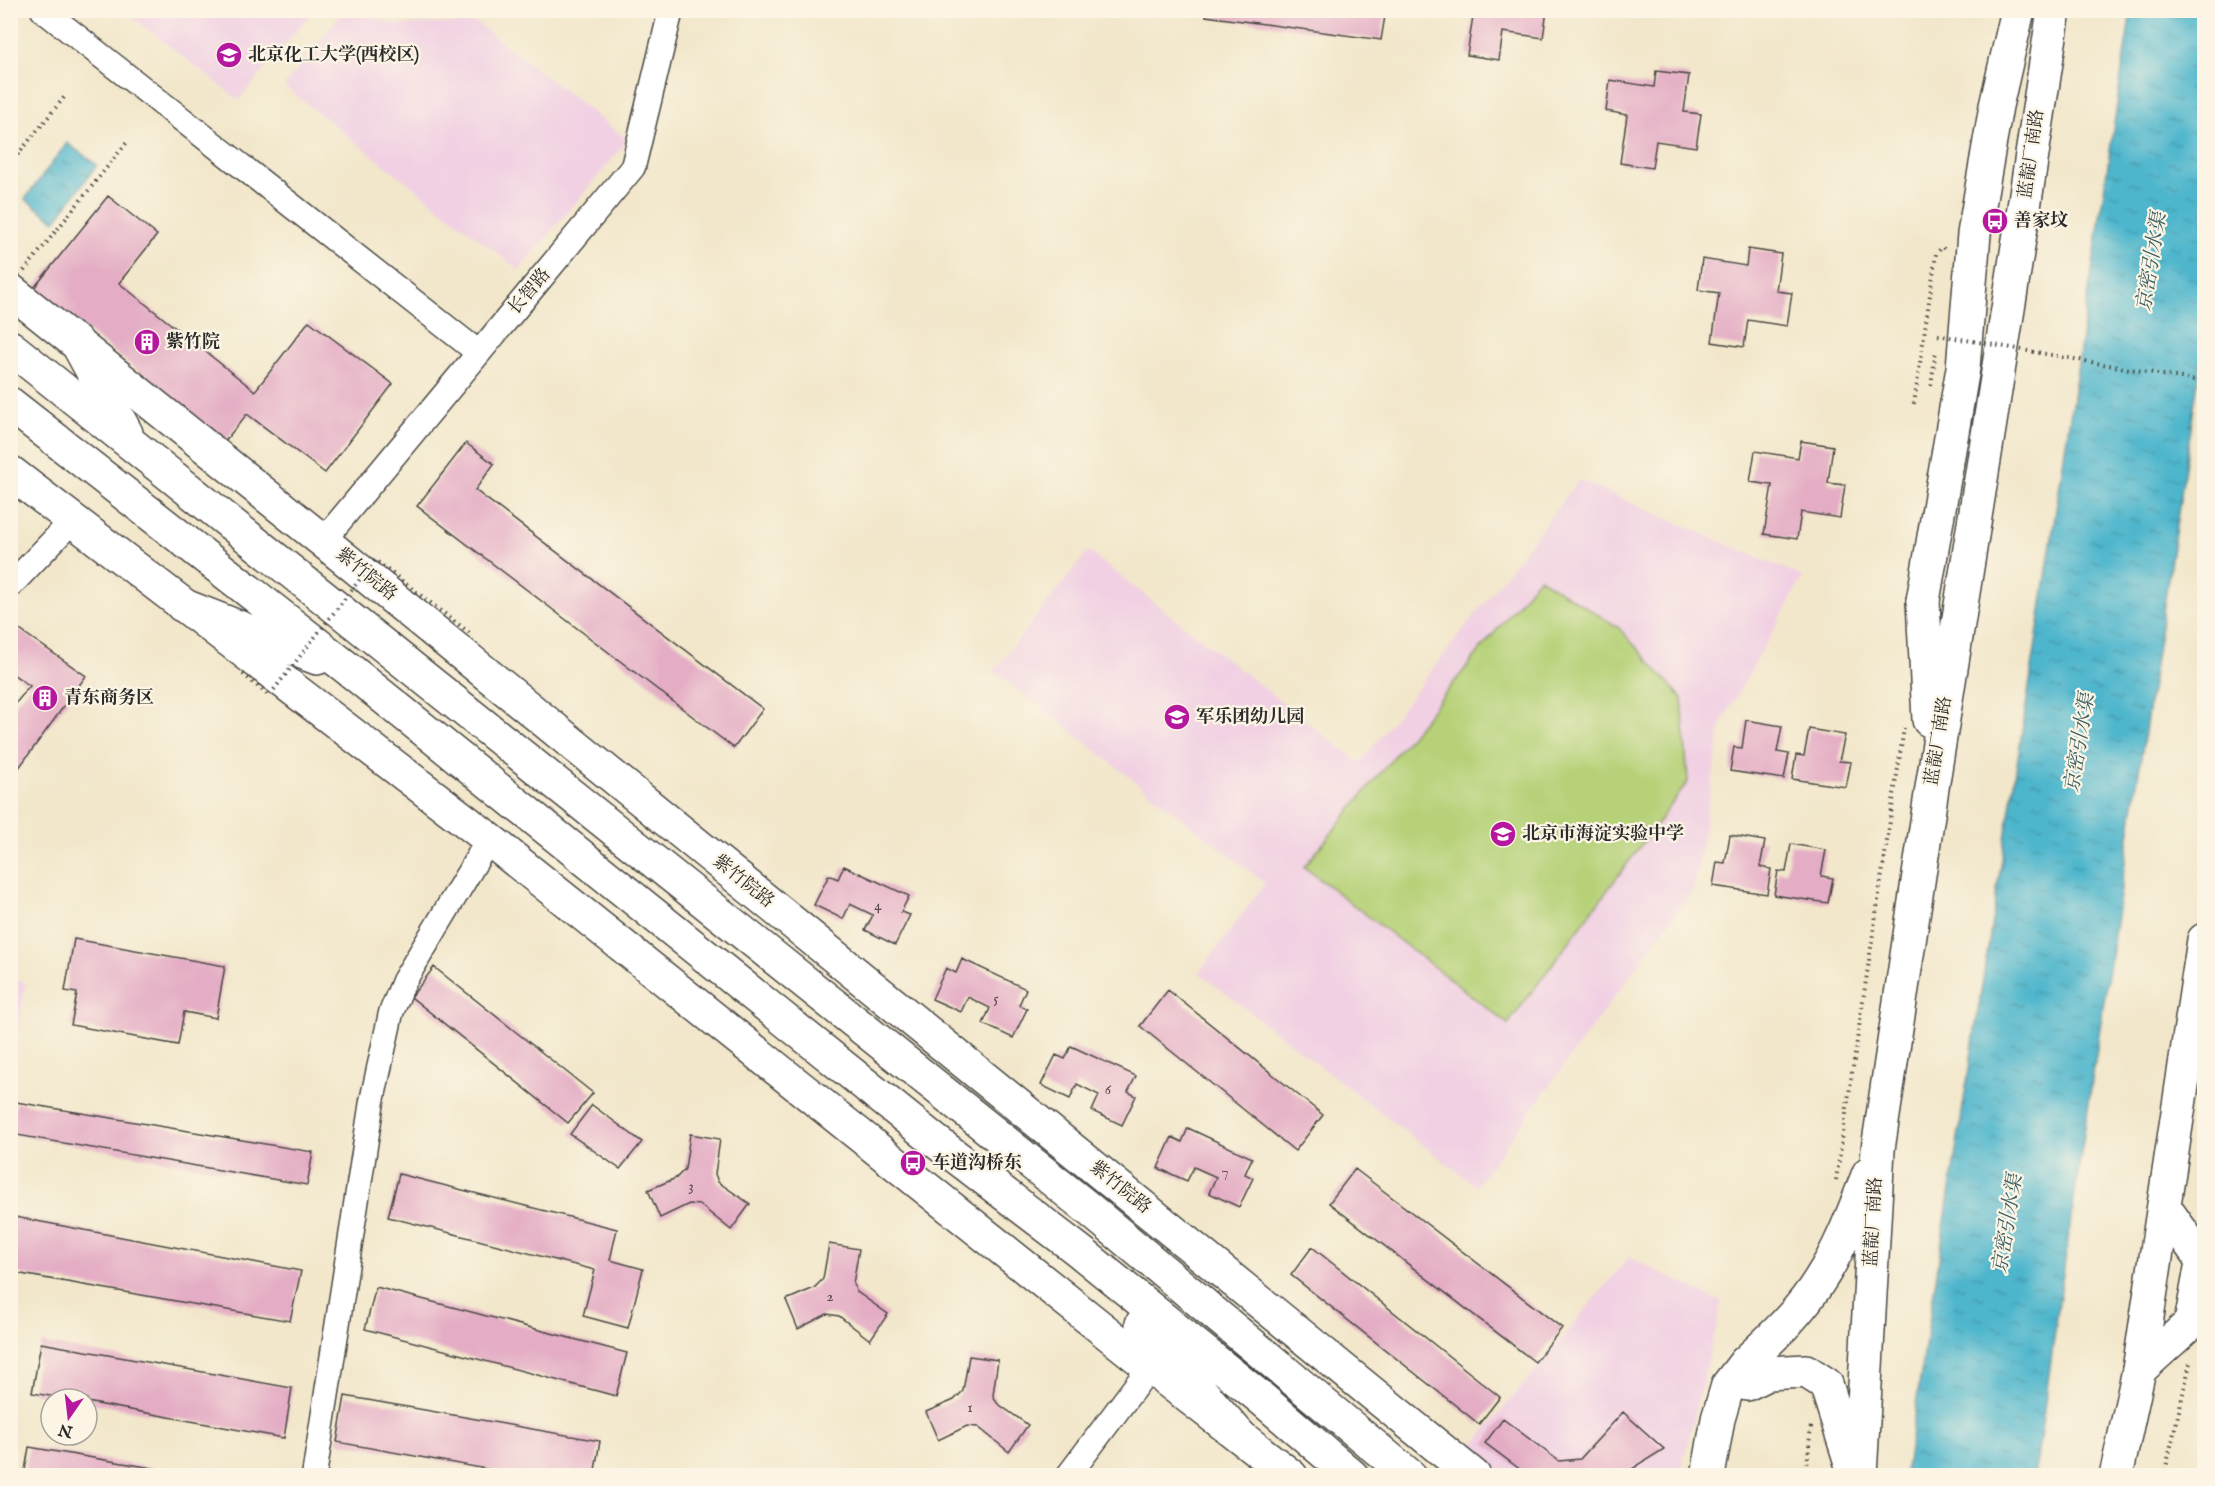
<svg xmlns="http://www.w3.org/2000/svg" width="2215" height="1486" viewBox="0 0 2215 1486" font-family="'IM FELL English','Noto Serif SC',serif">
  <defs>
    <pattern id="water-ripples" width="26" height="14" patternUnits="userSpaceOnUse" patternTransform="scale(1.5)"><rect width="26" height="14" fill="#4eb6cc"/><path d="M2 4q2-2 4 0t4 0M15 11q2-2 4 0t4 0" fill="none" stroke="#4194a6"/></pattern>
  </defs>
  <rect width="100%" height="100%" fill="#fcf5e5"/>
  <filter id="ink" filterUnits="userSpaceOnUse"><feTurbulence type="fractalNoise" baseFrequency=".0167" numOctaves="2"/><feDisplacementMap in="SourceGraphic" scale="12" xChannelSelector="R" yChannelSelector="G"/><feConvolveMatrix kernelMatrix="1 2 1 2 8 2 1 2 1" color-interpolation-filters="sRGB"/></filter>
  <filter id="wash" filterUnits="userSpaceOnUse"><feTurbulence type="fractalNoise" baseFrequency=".008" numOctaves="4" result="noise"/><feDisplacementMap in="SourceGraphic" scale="24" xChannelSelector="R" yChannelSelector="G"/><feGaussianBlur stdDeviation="1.35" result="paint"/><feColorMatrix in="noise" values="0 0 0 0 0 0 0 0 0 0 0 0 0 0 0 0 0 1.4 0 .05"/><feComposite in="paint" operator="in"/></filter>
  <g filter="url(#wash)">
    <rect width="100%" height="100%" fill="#f2e7cb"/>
    <path fill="#f1d0e3" d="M124,11h189l-74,89z
      M340,15h24l33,10 80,-2 151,117 -109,130 -235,-184z
      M1579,480l224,97 -81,145 -28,166 -218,298 -277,-213 66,-90 -271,-212 94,-120 272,212z
      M11,979l15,3 -15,85 -1,-88z
      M1629,1257l93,45 -42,173h-178l-35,-22z"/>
    <path fill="#b6d178" stroke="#707e52" stroke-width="1.5" d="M1539,578l79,49 64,71 6,84 -180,242 -204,-157z"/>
    <path fill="url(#water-ripples)" stroke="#3c707c" stroke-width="1.5" d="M2131,11h73v330l-137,905 -30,213 -3,16h-129l133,-845z
      M67,143l30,22 -42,56 -30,-22z"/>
    <g id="blocks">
      <path fill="#e4adc5" d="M1207,10h179l-5,30 -175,-24z
        M1474,10h73l-4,28 -40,-6 -4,28 -32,-5z
        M1656,71l33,4 -5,37 17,2 -5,33 -40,-6 -4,27 -32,-5 7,-48 -21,-4 4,-31 44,7z
        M108,196l49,39 -38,48 136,108 54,-70 84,63 -68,89 -78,-59 -22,27 -191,-153z
        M1748,249l33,5 -5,37 16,2 -5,33 -39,-6 -4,27 -32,-5 7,-49 -21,-3 4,-31 44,7z
        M1801,441l32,5 -5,37 17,2 -5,33 -39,-6 -4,27 -33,-5 8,-49 -22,-3 5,-31 43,7z
        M466,443l28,21 -19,26 288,219 -29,39 -317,-242z
        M10,623l76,53 -76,104v-70l20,-24 -20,-14z
        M1746,720l36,6 -5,26 12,2 -5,25 -54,-8 4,-24 8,1z
        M1809,729l36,6 -6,26 12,1 -5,25 -54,-8 4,-24 8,1z
        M1730,835l35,6 -5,26 11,2 -4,25 -54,-8 4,-24 8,1z
        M1791,844l35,6 -5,26 12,2 -5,25 -54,-8 4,-24 8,1z
        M844,866l65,30 -8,16 9,3 -15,30 -30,-15 8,-15 -23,-11 -7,15 -29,-14 15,-30 9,4z
        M74,939l151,27 -9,52 -32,-6 -6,33 -107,-20 6,-32 -12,-2z
        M962,959l64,30 -7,16 8,4 -14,29 -30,-14 7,-16 -22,-11 -7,15 -29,-13 14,-31 10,5z
        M434,967l159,126 -25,30 -157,-126z
        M1168,990l155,125 -28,36 -155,-125z
        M1071,1046l65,30 -8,16 8,4 -14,29 -30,-14 7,-16 -22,-11 -7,15 -29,-14 15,-30 9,4z
        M16,1102l297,50 -6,33 -296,-51z
        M592,1105l50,37 -22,27 -50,-35z
        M1188,1128l64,30 -7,16 8,4 -14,29 -30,-14 7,-16 -22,-10 -7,14 -29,-13 14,-31 10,5z
        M690,1134l30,5 -5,35 3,8 32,22 -19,26 -31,-25 -11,-1 -29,14 -12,-28 28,-12 9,-9z
        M1355,1169l207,159 -27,34 -206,-159z
        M399,1174l218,55 -7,31 33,9 -15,59 -45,-12 12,-46 -207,-53z
        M10,1216l291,55 -11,50 -280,-49z
        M829,1244l30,5 -6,35 4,8 31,22 -18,26 -31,-24 -12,-2 -29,15 -12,-29 28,-12 9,-9z
        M1312,1247l188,150 -21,27 -188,-149z
        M376,1287l251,66 -11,43 -251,-67z
        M41,1343l251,45 -8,50 -197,-36v-3h-19l-36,-6z
        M969,1356l29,4 -5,35 4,8 31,22 -19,27 -31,-25 -11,-1 -29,14 -12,-28 28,-12 9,-9z
        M345,1396l255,45 -6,35h-69l-188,-34z
        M1623,1412l41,37 -40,25 1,2h-96l-44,-33 18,-24 56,42 21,-2z
        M29,1447l158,27v2h-163z"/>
    </g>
  </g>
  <g filter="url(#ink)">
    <use href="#blocks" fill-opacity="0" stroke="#494743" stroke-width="1.5"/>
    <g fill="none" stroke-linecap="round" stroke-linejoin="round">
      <defs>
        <path id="street" d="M43,10l436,343
          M323,541l310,-374 38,-157
          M10,586l63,-66
          M314,1476l58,-375 19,-88 13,-32 85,-142
          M1068,1476l82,-109"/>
        <path id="secondary" d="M10,290l313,251 1151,935
          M10,472l479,367 661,528 141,109
          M1923,601l40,-233 11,-134 22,-128 22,-96
          M2164,1207l40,56
          M2191,1323l13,-71
          M2139,1370l52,-47 6,-9 7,-2
          M1708,1476l10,-57 10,-34 17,-22"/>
        <path id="highway" d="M76,341l50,92
          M10,347l1074,858 326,271
          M10,404l341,267 583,469 144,110 184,149 90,77
          M1923,601l6,119
          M182,605l135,53
          M1142,1324l98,112
          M1745,1363c28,-26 56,-52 76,-85 21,-32 34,-70 48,-105
          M1747,1384l21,-11 38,-2 20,13 27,85
          M1860,1476l18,-327 54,-361 89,-561 33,-217
          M2116,1476l23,-106 65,-430"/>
      </defs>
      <use href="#street" stroke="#494743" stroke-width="27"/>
      <use href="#secondary" stroke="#494743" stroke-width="36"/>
      <use href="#highway" stroke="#494743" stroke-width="36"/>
      <path stroke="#494743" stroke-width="4" stroke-dasharray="1.5 4.5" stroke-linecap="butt" d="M10,164l56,-69
        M24,271l104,-130
        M1931,385l5,-35
        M1914,404l22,-150 6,-7 5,5
        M1836,1180l68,-452
        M1806,1476l5,-50
        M2164,1476l27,-117"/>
      <use href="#street" stroke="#fff" stroke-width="24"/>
      <use href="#secondary" stroke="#fff" stroke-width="33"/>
      <use href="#highway" stroke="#fff" stroke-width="33"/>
      <path stroke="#494743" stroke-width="4" stroke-dasharray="1.5 4.5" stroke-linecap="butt" d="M1938,335l266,47
        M243,674l26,22 106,-136 96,74"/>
    </g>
  </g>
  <defs>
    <symbol id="university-disc" viewBox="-11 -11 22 22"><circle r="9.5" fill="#b5179e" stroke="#fcf5e5"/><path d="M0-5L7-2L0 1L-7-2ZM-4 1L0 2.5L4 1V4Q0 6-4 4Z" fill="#fff"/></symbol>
    <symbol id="bus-disc" viewBox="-11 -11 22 22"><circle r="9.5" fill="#b5179e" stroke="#fcf5e5"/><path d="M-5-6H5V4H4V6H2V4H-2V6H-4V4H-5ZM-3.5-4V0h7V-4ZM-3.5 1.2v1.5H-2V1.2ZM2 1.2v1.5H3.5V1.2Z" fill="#fff"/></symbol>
    <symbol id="building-disc" viewBox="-11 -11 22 22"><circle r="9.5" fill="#b5179e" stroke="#fcf5e5"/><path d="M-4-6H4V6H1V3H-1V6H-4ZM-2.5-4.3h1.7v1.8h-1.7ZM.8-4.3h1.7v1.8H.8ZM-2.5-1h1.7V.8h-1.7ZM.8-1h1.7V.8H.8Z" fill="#fff"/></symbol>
    <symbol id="school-disc" viewBox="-11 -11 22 22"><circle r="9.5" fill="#b5179e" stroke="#fcf5e5"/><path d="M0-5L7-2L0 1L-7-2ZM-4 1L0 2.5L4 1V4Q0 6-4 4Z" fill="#fff"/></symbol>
  </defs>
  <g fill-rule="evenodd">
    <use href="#university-disc" x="214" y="40" width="30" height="30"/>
    <use href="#bus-disc" x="1980" y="206" width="30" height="30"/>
    <use href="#building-disc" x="132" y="327" width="30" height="30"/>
    <use href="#building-disc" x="30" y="683" width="30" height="30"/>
    <use href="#school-disc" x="1162" y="702" width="30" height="30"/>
    <use href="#school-disc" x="1488" y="819" width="30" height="30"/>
    <use href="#bus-disc" x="898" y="1148" width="30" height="30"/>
  </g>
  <g text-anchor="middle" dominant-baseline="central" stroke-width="4.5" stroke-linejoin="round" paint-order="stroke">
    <g font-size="15" fill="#594c52">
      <text x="878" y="905">4</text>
      <text x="996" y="998">5</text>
      <text x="1108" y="1089">6</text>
      <text x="1225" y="1171">7</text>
      <text x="691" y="1186">3</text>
      <text x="830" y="1296">2</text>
      <text x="970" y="1407">1</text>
    </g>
    <g font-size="18" font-weight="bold" fill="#2b2b2b" stroke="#fcf5e5" text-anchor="start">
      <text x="248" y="55">北京化工大学(西校区)</text>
      <text x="2014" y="221">善家坟</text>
      <text x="166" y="342">紫竹院</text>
      <text x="64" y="698">青东商务区</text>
      <text x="1196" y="717">军乐团幼儿园</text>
      <text x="1522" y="834">北京市海淀实验中学</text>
      <text x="932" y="1163">车道沟桥东</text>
    </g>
    <g font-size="18" fill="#2b2b2b" stroke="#fcf5e5">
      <text transform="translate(2032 154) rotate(-82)">蓝靛厂南路</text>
      <text transform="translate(530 292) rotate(-50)">长智路</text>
      <text transform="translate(366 575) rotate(39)">紫竹院路</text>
      <text transform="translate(1939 741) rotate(-81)">蓝靛厂南路</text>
      <text transform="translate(743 882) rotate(39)">紫竹院路</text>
      <text transform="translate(1120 1188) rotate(39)">紫竹院路</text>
      <text transform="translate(1874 1222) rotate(-87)">蓝靛厂南路</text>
    </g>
    <g font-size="20" font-style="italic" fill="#375c63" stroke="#fcf5e5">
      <text transform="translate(2152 262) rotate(-81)">京密引水渠</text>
      <text transform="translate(2080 743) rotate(-81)">京密引水渠</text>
      <text transform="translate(2008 1224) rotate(-81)">京密引水渠</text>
    </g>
  </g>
  <rect width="2215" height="1486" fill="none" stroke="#fcf5e5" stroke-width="36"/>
  <g transform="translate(69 1417) rotate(194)"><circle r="28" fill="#fcf5e5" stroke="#a8a49b" stroke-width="1.5"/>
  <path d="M0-4.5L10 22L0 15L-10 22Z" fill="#b5179e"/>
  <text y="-9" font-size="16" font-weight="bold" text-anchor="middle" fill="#2b2b2b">N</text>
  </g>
</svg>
